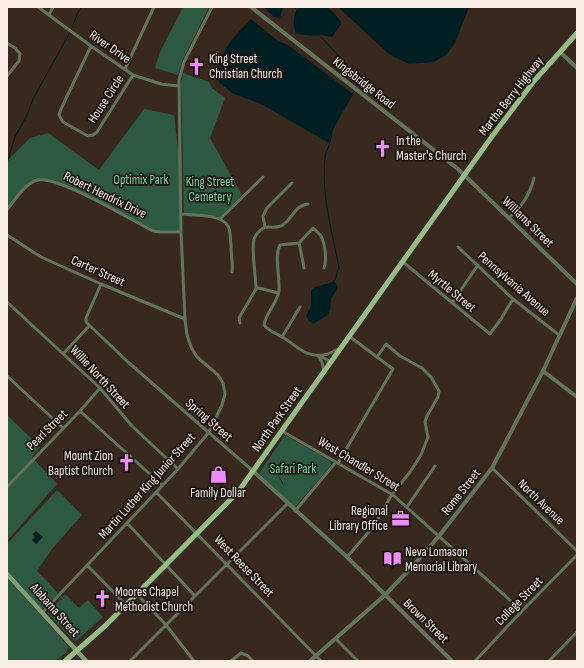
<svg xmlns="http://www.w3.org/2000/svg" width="584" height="668" viewBox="0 0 584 668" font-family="'Sofia Sans Condensed',sans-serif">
  <rect width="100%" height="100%" fill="#38281d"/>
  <path fill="#2d5943" d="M183,7h26l-26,52 -5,16 -23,-7 5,-16z
    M183,73l26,9 3,6 13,10 -15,40 32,57 -22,22 -36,-4 -3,-129z
    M144,109l30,6 6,49 1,68 -28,-1 -83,-43 -14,-6 -17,-2 -9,3 -23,27v-49l23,-23 18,-5 51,37z
    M7,415l33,32 -8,10 25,27 -50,57z
    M285,435l45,26 1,4 -36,42h-1l-35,-34z
    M57,490l25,25 -30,34 -15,22 21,22 -14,15 -3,1 -34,-35v-30z
    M7,577l60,68 1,3 -2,5 -11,8h-48z
    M65,594l14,14 9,-8 15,17 -27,24 -3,-1 -25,-27z"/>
  <path fill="#001f23" d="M264,7h19l-3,11h-2l-4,-1z
    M297,7h30l8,7 7,9 -10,14 -11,-2 -5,1 -20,-2c-4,-10 -2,-17 1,-27z
    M338,7h131l-14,36 -9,12 -12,7 -25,2 -19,-9z
    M251,19l27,22 10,4 65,49 -22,39 -2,10 -66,-38 -31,-12 -13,-11 -4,-8 2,-10 15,-25z
    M333,282l3,1 2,5 -7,11 -1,11 -2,5 -15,9 -4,-3 -3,-5 5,-10v-15l4,-4z
    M36,531l7,6 -7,7 -4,-4 3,-3 -2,-3z"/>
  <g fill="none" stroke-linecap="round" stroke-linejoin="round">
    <path stroke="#001f23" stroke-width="1" d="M294,7l3,3
      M72,27l6,-15 4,-5
      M319,35l31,33 7,11 -1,8
      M343,111l12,-21
      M7,163l8,-26 12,-22 6,-16 36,-65
      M333,282c4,-4 3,-9 6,-14 -7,-37 -18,-74 -14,-111 1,-6 4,-10 5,-15 2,-8 1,-10 5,-18
      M277,473l6,11"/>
    <path stroke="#62755a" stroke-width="3" d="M38,7l53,39 42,29 28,9 17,2
      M49,15l4,-8
      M7,43l8,5 5,6 -1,7 -12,15
      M91,46l-30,63 -2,6 4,7 25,14 5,-1 4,-3 36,-57
      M125,69l29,-62
      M7,210c8,-10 18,-27 31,-30 21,-4 93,40 115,51l7,1h21
      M181,214c13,1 40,0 47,12 3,6 2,13 3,19 0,9 2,18 1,27
      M509,218c14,-14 20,-21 25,-40
      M220,219l43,-42
      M265,227l-2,-11 4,-8 25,-25
      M7,235l34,22 60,27 84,35
      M299,243l1,4 4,21
      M458,247l55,52 46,36
      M403,262l87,72 11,-15 12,-20
      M324,268c3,-7 1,-23 -2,-30 -2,-4 -6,-7 -9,-10l-14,15 -19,2c-6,11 0,32 -1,46 -2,13 -13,21 -15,34 4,6 12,8 18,12 16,9 25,23 46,17 3,-1 7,-4 11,-5
      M101,284l-15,34v4l43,41 124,108
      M256,289c0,-13 -5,-38 -2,-50 2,-5 6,-9 11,-12 5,0 11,1 16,-1 12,-6 12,-20 27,-22
      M7,302l93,86 32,38 46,43
      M452,303l26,-38
      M240,323l-1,-5 17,-29 3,-1 19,5
      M282,337l18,-30
      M64,353l25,-27
      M318,355l4,7 2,10
      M320,356l11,6
      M7,376l56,52
      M80,411l82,74
      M282,431l111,64 129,116
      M338,463l55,-94 -44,-33
      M492,468l85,83
      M7,487l73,-76 20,-23
      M156,492l165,169
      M407,507l28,-41
      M295,511l41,-49
      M127,523l68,73
      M347,557l26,-30 18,-31 19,-24 11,-17 7,-18 -3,-15 2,-6 11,-19 1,-6 -8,-14 -9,-9 -22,-12 -14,-12 -9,13
      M87,565l39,40
      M137,594l29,31 28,36
      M42,613l136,-144 31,-37 13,-27 3,-11 -2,-11 -5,-8 -21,-18 -6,-10 -4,-12 -2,-16 -4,-87 -2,-152 5,-18 28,-55
      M336,639l22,22
      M130,661l158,-158
      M231,661l10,-8 7,3 5,5
      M475,661l47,-50 55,-56
      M549,661l28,-29"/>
    <path stroke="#62755a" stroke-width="4" d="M251,7l207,162 119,115
      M560,52l17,16
      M543,371l34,26
      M253,471l94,86 105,104
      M310,661l75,-66 26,-27 28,-32 53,-68 51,-97 34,-73"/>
    <path stroke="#809e73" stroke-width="4.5" d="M7,574l79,87"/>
    <path stroke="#97bd86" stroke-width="5" d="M65,661l40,-35 133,-134 255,-357 41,-54 43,-48"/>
  </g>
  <defs>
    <symbol id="church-bare" viewBox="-9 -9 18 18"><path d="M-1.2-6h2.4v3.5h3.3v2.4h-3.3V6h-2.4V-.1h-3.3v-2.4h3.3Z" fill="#ee8cf9" stroke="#1a130e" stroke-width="2.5" paint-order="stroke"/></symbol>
    <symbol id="shop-bare" viewBox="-9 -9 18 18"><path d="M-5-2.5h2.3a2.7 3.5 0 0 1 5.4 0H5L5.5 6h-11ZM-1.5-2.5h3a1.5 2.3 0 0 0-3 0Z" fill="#ee8cf9" stroke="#1a130e" stroke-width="2.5" paint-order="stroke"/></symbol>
    <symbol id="office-bare" viewBox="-9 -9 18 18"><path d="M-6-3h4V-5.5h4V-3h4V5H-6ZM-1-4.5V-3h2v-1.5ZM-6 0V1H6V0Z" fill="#ee8cf9" stroke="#1a130e" stroke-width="2.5" paint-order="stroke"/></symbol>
    <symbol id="library-bare" viewBox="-9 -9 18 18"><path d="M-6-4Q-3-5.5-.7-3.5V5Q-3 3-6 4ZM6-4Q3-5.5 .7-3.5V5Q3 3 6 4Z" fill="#ee8cf9" stroke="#1a130e" stroke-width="2.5" paint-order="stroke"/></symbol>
  </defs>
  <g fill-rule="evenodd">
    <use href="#church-bare" x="184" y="54" width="25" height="25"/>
    <use href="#church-bare" x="370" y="136" width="25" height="25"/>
    <use href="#church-bare" x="114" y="450" width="25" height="25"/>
    <use href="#shop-bare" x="206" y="462" width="25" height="25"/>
    <use href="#office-bare" x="388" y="506" width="25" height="25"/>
    <use href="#library-bare" x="380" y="546" width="25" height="25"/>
    <use href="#church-bare" x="90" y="586" width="25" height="25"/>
  </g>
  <g text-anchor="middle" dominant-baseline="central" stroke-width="3.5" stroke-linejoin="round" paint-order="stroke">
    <g font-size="13" fill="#f8ede5" stroke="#1a130e">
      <text transform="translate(110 47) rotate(35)">River Drive</text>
      <text transform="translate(364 83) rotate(38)">Kingsbridge Road</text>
      <text transform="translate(511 96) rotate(-52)">Martha Berry Highway</text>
      <text transform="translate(106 99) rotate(-57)">House Circle</text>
      <text transform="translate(105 195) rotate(26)">Robert Hendrix Drive</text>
      <text transform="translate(528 222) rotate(44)">Williams Street</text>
      <text transform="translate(98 271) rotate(24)">Carter Street</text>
      <text transform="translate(514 284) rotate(41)">Pennsylvania Avenue</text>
      <text transform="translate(452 291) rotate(40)">Myrtle Street</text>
      <text transform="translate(100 377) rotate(47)">Willie North Street</text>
      <text transform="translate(277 419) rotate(-55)">North Park Street</text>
      <text transform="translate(209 420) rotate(41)">Spring Street</text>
      <text transform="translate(47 430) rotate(-45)">Pearl Street</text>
      <text transform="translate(359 464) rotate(31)">West Chandler Street</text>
      <text transform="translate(147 486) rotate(-48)">Martin Luther King Junior Street</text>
      <text transform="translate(461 492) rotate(-52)">Rome Street</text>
      <text transform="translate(541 502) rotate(44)">North Avenue</text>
      <text transform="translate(244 566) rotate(46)">West Reese Street</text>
      <text transform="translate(519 601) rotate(-46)">College Street</text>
      <text transform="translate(55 610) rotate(48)">Alabama Street</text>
      <text transform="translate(426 621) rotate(44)">Brown Street</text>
    </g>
    <g font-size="13" fill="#f8ede5" stroke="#1a130e" text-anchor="start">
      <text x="209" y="59">King Street<tspan x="209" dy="15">Christian Church</tspan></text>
      <text x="396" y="141">In the<tspan x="396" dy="15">Master's Church</tspan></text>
      <text x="113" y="456" text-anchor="end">Mount Zion<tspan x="113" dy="15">Baptist Church</tspan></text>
      <text x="218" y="493" text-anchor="middle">Family Dollar</text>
      <text x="388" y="511" text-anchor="end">Regional<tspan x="388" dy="15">Library Office</tspan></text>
      <text x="405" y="552">Neva Lomason<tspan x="405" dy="15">Memorial Library</tspan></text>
      <text x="115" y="592">Moores Chapel<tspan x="115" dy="15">Methodist Church</tspan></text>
    </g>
    <g font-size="13" fill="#6ddfa7" stroke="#1a130e">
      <text x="141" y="180">Optimix Park</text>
      <text x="210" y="182">King Street<tspan x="210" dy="15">Cemetery</tspan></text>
      <text x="293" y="469">Safari Park</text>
    </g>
  </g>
  <rect width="584" height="668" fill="none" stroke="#f8ede5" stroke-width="16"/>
</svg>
